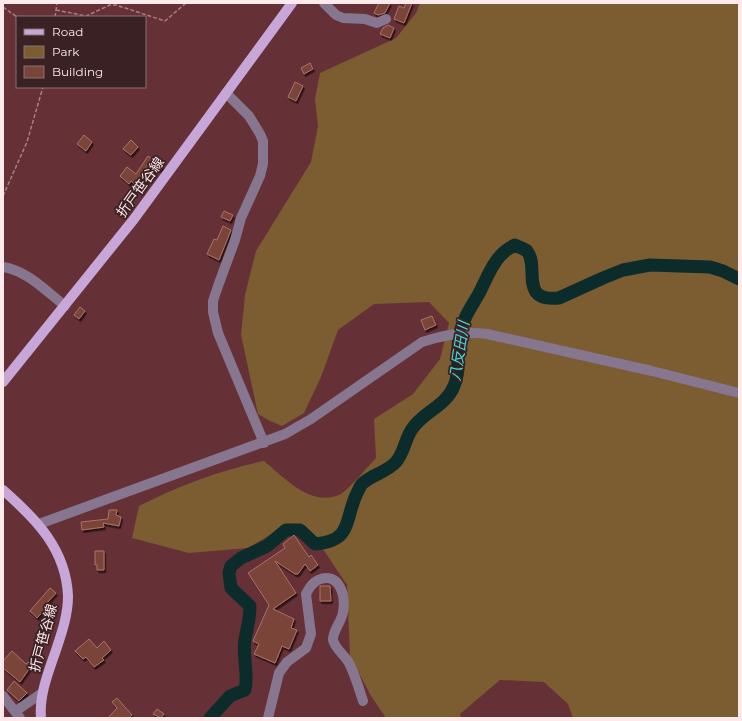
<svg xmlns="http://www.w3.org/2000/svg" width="742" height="721" viewBox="0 0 742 721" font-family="Montserrat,'Noto Sans JP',sans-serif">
  <defs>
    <filter id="shadow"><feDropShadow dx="1.5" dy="2.5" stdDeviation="0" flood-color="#0009"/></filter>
  </defs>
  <rect width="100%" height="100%" fill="#663037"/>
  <path fill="#7c5c31" d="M420,3h319v715h-166l-5,-14 -24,-22 -44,-2 -40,34 1,4h-75l-15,-22 -21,-40 -3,-71 -28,-42 -32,-18 -39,23 -59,5 -57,-15 7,-32c39,-20 82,-36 125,-45 20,16 46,46 75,34 8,-3 30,-30 37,-37l-2,-39 39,-25 27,-35 9,-36 -20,-21 -55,2 -36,26 -17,47 -17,36 -22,13 -12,-5 -12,-7 -17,-79 4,-40 11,-44 55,-89 7,-36 -3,-27 5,-26 76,-35 20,-25z"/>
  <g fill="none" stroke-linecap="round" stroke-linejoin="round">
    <path stroke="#0c2c2b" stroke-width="13" d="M210,718l20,-22 15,-6c4,-17 -3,-33 0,-50 2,-13 5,-20 5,-34l-19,-18 -2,-15 2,-7 10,-8 26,-12 19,-16h14l15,14c38,-3 29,-24 42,-51 2,-3 3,-8 6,-10 10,-9 24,-11 33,-21 8,-9 9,-23 16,-33 11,-17 34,-23 42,-43 7,-15 2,-32 5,-48 3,-17 9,-26 18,-41 11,-19 16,-42 38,-52 4,2 9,4 12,6 13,16 -9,51 32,47l44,-20 20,-8 27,-5 60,2 13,4 16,8"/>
  </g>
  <path fill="#7a4438" stroke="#ac7265" filter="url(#shadow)" d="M379,3h11l-5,10 -7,2 -4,-2z
    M406,3h6l-8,20 -10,-4 5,-13 5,2z
    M388,25l6,3 -4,10 -10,-4 3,-6z
    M310,63l3,6 -9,5 -3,-6z
    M295,82l8,4 -7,15 -8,-4z
    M84,135l8,7 -6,9 -9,-7z
    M131,140l7,7 -7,8 -8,-6z
    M148,156l16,11 -3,3 -7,-3 -13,22 -10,-8 -2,3 -9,-8 7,-9 9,7z
    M224,211l9,4 -3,6 -9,-4z
    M223,226l8,4 -12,30 -12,-6 7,-15 3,1z
    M80,307l5,4 -6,8 -5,-4z
    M432,316l4,9 -11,5 -4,-10z
    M109,510h8l-1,5 5,2 -2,9 -16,-3 1,4 -22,3 -1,-8 27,-3z
    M294,535l15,22 2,-2 7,10 -8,6 -5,-7 -7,10h-3l-20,-13 21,32 -23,16 21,10 -3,9 6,2 -8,19 -7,-3 -7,17 -21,-9 5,-10 -6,-3 16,-36 -21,-32 37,-25 -2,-4z
    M95,551h9v19h-7v-5h-2z
    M320,586h10l1,15h-11z
    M50,588l6,5 -10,11 2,2 -11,12 -7,-7z
    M89,639l8,9 7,-7 7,9 -9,8 2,2 -10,7 -8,-10 -3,2 -8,-8z
    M12,651l14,13 2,-2 4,3 -12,17 -17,-14v-7z
    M14,681l13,12 -8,8 -12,-11z
    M117,698l15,17 -3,3h-21l9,-10 -5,-6z
    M157,709l7,5 -3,4 -8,-4z"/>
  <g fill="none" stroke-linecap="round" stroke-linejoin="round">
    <path stroke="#a78084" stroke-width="1.5" stroke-dasharray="4 2" stroke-linecap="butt" d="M3,7l14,10
      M56,10l30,6 24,-11h6l49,16 21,-18
      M55,17l2,-14
      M3,196l24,-54 16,-55"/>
    <path stroke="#86768f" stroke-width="10" d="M324,3l12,12 7,3 22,1 12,4 9,-4
      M226,93l23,23 11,18 3,7v23l-3,12 -19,42 -6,22 -17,46 -5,15v11l5,21 46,110
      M3,267c25,4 43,24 62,39
      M39,524l246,-90 26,-15 111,-77c22,-7 42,-11 65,-8l165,37 87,22
      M3,696l17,22
      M16,711l26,-18
      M268,718l11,-45 8,-11 19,-14 5,-14 -5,-40c3,-6 6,-11 12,-14 21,-9 28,15 25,32 -1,9 -11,20 -10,28 2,9 12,15 16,23 6,12 10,25 14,38"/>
    <path stroke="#c7a7d8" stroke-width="10" d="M3,382l131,-163 158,-216
      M3,490c33,29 63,59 65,106 0,20 -7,39 -13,57 -7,20 -16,43 -14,65"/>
  </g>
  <g text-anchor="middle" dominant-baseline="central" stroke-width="3.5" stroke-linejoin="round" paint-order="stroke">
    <g font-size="14" fill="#ffeaeb" stroke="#3a2124">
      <text transform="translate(140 187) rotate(-54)">折戸笹谷線</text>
      <text transform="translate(43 638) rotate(-75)">折戸笹谷線</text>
    </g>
    <g font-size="15" font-style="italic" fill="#44d8d6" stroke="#3a2124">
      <text transform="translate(459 351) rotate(-81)">八反田川</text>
    </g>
  </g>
  <rect width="742" height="721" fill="none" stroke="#ffeaeb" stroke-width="8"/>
  <rect x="16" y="16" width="130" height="72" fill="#3a2124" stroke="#897174"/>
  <rect x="24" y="29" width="20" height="6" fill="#c7a7d8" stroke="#897174"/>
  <text x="52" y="36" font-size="12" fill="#ffeaeb">Road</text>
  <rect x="24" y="46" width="20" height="12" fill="#7c5c31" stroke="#897174"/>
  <text x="52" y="56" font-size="12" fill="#ffeaeb">Park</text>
  <rect x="24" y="66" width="20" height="12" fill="#7a4438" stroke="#897174"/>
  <text x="52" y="76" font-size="12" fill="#ffeaeb">Building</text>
</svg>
